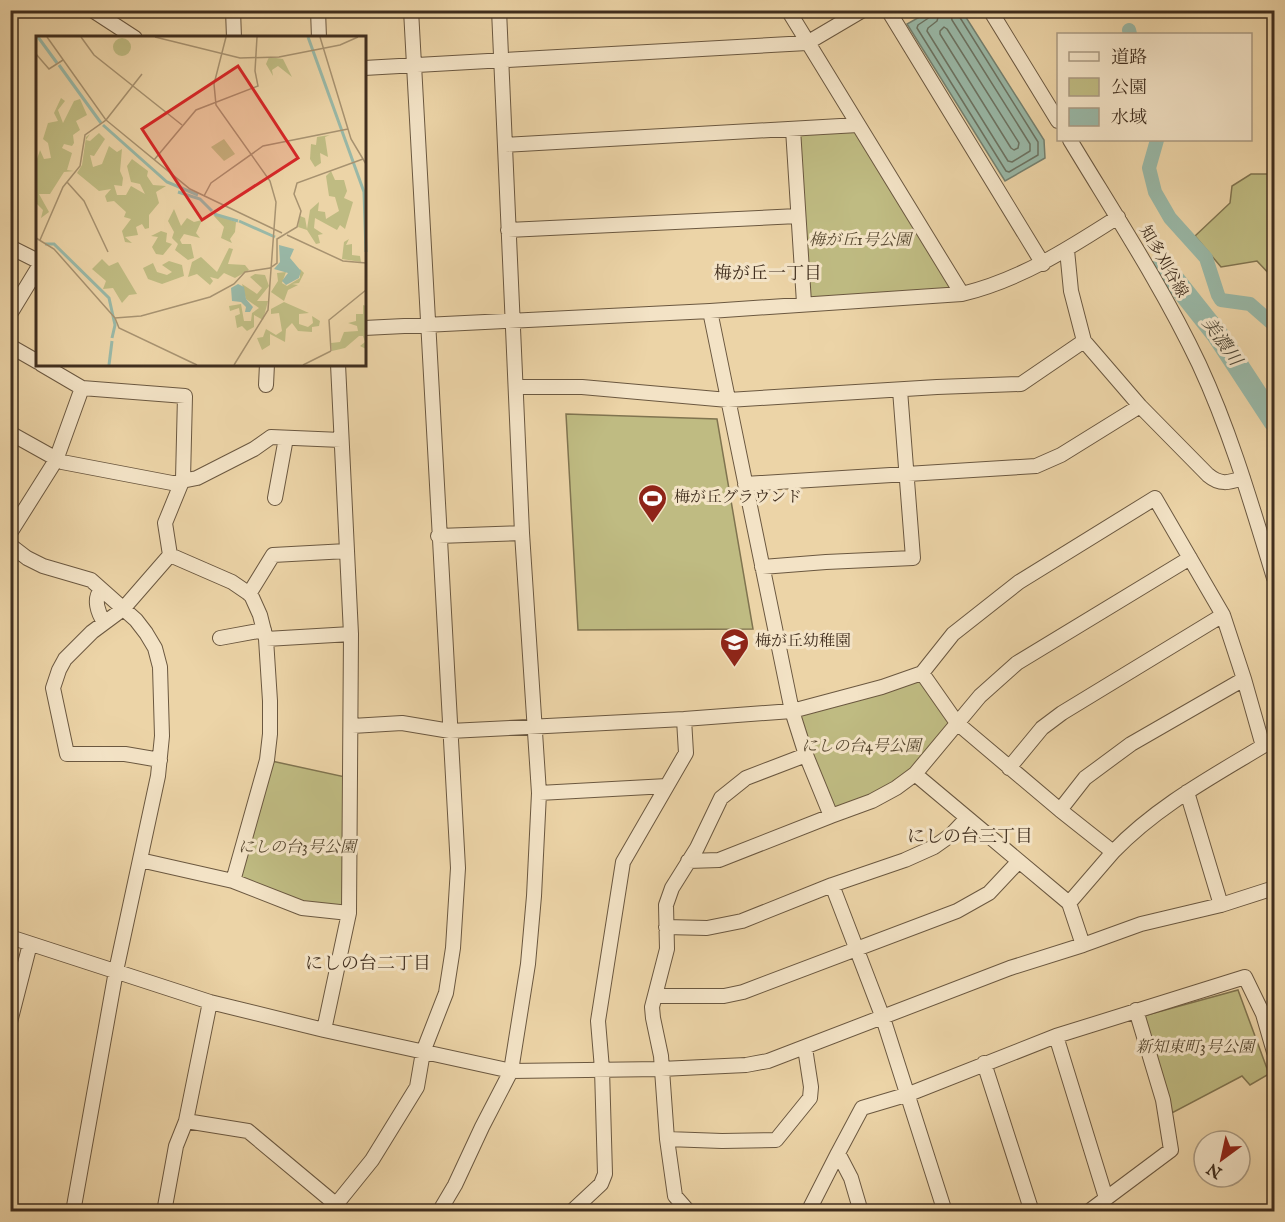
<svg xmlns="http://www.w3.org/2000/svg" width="1285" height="1222" viewBox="0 0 1285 1222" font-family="'IM FELL English','Noto Serif JP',serif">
  <rect width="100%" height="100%" fill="#ecd4a7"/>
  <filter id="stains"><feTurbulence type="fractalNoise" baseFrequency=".00333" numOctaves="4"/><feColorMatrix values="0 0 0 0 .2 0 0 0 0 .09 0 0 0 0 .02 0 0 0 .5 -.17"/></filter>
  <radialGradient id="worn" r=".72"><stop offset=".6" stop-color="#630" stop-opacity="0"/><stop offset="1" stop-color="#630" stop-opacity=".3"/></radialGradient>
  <path fill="#bfbb82" stroke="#807450" stroke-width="1.5" d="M858,125l104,169 -158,9 -11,-174z
    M1251,174h23v105l-17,-18 -36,6 -26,-31 35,-33 2,-17z
    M566,414l151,5 36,210 -175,1z
    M922,673l35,50 -42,51 -84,42 -39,-105z
    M267,760l83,18 -1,135 -47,-5 -69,-27z
    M1238,990l31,84 -19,11 -8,-9 -72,38 -34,-96z"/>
  <path fill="#99b8a7" stroke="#758170" stroke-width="1.5" d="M930,11h32l82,129 1,18 -40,23 -98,-157z"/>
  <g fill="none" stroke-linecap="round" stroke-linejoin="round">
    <path stroke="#6c7362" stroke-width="1.5" d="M932,10l-2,7 -12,8 -1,3 89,143 3,1 29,-17v-13l-79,-126 -1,-6
      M940,10l-3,11 -9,7 -1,3 81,130 4,1 18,-11v-7l-78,-124 -2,-10
      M944,27l3,2 72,114 -1,5 -4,2 -3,-2 -71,-114v-3z"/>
    <path stroke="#99b8a7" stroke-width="14" d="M1129,30l1,4
      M1157,140l-8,28 6,24 15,26 36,40 12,37 3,5 29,4 24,21"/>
    <path stroke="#99b8a7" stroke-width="22" d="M1163,266l54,68 57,87"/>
    <defs>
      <path id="minor" d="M92,10l43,28
        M233,10l1,28
        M318,10l1,28
        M788,10l174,284
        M888,10l155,254
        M990,10l68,111
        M364,68l443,-25 56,-33
        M793,129l11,174
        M1070,140c44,73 92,146 129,224 32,69 53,142 75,214
        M505,145l353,-20
        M508,230l290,-14
        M10,247l28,14
        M1067,250l4,41 13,50 56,65 68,69c12,10 20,8 35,3
        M710,311l82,400 14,44 25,61 41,-15 24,-13 19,-14 65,-78 37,-33 173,-105
        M10,314l28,-46
        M364,328l346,-17 252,-17c58,-14 106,-45 156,-77
        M10,346l28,16
        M41,364l41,24 103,8 -2,83 -18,44 5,32
        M266,385l1,-21
        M516,387h66l146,13 209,-13 84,-3 63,-43
        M10,433l52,29 110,21 25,-5 57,-29 17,-12 70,3
        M745,484l291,-18 25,-11 79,-49
        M275,498l11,-60
        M10,533l46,-73 26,-72
        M438,536l84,-3
        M10,545l17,13 16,8 48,14 45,40 10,13 9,15 5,19 2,69 -4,40 -42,195 -43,241
        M762,567l64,-5 87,-4 -13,-168
        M101,590c-8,9 -3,23 3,32
        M249,594l24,-39 74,-4
        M220,638l44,-8
        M266,639l85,-5
        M352,726l50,-3 48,8 234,-12 108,-8 90,-24 40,-14 31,-39 66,-52 136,-84 68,117 21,64 19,67c-53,32 -107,61 -150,106l-53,-42 -103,-87 -35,-50
        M160,760l-35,-6h-58l-14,-66 6,-18 6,-11 27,-27 31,-23 47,-54 62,27 19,13 9,20 6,24 4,62v33l-3,26 -34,121
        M1009,768l33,-40 20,-15 161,-98
        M915,774l154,129 14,42
        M1187,792l34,113
        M539,793l128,-7
        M1060,810l25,-32 46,-34 113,-65
        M140,860l93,21 69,27 47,5
        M688,861l31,-1 112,-44
        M832,885l51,133 62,194
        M1069,903l44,-51
        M666,927l41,1 35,-7 90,-36 73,-25 29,-13 17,-12 16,-17
        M10,937l200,65 114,28 187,41 150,-2 85,-4 22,-4 242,-93 73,-23 58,-21 80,-19 53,-17
        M655,996h69l19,-4 214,-81 32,-18 30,-32
        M10,1022l20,-78
        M324,1030l25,-117 2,-279 -13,-270
        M1056,1036l50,162
        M984,1063l48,149
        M186,1121l62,10 97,81
        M667,1139l55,2 54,-1 34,-42 1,-11 -6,-39
        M164,1212l12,-66 10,-25 24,-119
        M330,1212l42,-52 45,-73 6,-35 23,-59 7,-45 5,-80 -47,-858
        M439,1212l16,-27 27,-58 29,-56 17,-107 6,-68 5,-103 -17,-260 -23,-523
        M571,1212l30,-28 4,-10 -3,-105 -4,-48 25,-159 63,-109 -2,-34
        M689,1212l-14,-16 -8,-57 -6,-83 -8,-38 -1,-11 15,-58 -1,-44 6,-17 25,-40 24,-50 25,-20 60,-23
        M808,1212l30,-59
        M861,1212l-10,-34 -13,-25 24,-45 47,-14 147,-58 189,-59 18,37 11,38
        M1088,1212l83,-62 -8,-50 -27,-90"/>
    </defs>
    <use href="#minor" stroke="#6b5840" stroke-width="16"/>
    <use href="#minor" stroke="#f3e3c6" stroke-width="14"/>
  </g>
  <defs>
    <symbol id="stadium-pin" viewBox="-11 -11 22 30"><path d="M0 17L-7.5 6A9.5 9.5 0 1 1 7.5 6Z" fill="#8f2418" stroke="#f3e3c6"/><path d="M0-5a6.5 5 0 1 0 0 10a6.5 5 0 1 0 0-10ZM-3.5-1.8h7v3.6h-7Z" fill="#fff"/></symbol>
    <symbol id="school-pin" viewBox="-11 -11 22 30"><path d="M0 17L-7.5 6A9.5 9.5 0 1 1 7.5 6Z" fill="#8f2418" stroke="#f3e3c6"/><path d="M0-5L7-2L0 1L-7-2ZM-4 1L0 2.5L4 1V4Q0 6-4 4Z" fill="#fff"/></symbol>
  </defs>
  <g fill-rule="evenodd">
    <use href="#stadium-pin" x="636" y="482" width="33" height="45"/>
    <use href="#school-pin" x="718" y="626" width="33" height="45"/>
  </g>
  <g text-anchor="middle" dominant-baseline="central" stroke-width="6" stroke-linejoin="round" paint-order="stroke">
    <g font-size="16" font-style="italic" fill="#594a32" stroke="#f3e3c6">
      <text x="860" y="241">梅が丘1号公園</text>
      <text x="861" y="747">にしの台4号公園</text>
      <text x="297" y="848">にしの台3号公園</text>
      <text x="1195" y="1048">新知東町3号公園</text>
    </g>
    <g font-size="16" fill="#402e1e" stroke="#f3e3c6">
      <text transform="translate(1163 262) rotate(60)">知多刈谷線</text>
    </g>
    <g font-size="16" fill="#402e1e" stroke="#f3e3c6" text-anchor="start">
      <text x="674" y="498">梅が丘グラウンド</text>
      <text x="755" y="642">梅が丘幼稚園</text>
    </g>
    <g font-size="18" fill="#402e1e" stroke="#f3e3c6">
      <text x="768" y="274">梅が丘一丁目</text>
      <text x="970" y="837">にしの台三丁目</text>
      <text x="368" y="964">にしの台二丁目</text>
    </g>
    <g font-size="18" font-style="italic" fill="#524a39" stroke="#f3e3c6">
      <text transform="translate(1221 342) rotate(55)">美濃川</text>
    </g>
  </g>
  <g transform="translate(36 36)">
    <rect width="330" height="330" fill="#ecd4a7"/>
    <path d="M77 11a9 9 0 1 1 18 0a9 9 0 1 1-18 0ZM233,21l14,2 9,18 -14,-11 -6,4 1,6 -7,-12zM25,62l4,3 -7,9 5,13 11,-22 6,-2 7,16 -11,6 4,9 -7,5 1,8 -2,3 -8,-2 -2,4 10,5 -5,17 7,1 -10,1 -14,22h-11l10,18 -8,6 2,-8 -7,-7v-41l4,-12 4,9 7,-1 -3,-15 -5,-4 5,-16 10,-2 -4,-8zM63,97l6,6 -11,17 -4,-1 3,12 9,-3 7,-18 8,6 5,-3 -2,22 3,7 -1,8 -8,-1 3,10h9l5,-9 14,8 -5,-10 -9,-2 -4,-16 5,-7 16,12 -1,5 6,9 13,1 -10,6 3,11 -10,12v13l-4,1 -3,-5 -6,3 2,8 -13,2 7,6 -7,-1 -3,-11 9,-12 -7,-2 2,-5 -12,-11 -7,1 -2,-6 6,-7 -12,2 -22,-18 5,-8 4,-28 4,-3 -4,6 4,1zM294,99l-5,2 3,20 -8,-4 1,10 -6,4 -5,-8 1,-15 5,1 1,-8zM188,103l11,15 -11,7 -13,-14zM295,135l4,9h9l3,11 -3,7 9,4 -8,27 -5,-4 -3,5 -22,-12 -1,10 9,6 -5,1 2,8 -4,1 -9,-14 -9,-3 2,-11 5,2 2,11 3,-19 9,-8 -1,9 7,1 1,7 13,-8 -4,-14 -6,-1 -3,-20zM138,173l7,17 6,-8 7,4 8,-2 -6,13 4,5 -16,-4 -4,6 2,4h9l3,14 -6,2 -13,-10 3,-6 -6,-6 2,-6 -6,-11zM182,179l18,7 -1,10 -5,7 2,4 -11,-5 3,-11 -10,-11zM125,195l6,2 -1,9 6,2 -9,11 -7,-1 -4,-7 6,-10 -7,-1zM313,203l-3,6 6,-1v11l8,1 1,6 -19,-3 2,-17zM193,212l4,1 -5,15 17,1 4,5 -14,8 -11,-5 -6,6 -8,-2 3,4 -3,4 -13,-11 -9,3 4,-15 9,-5 16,15zM66,223l7,7 9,-4 19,32 -8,1 -7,8 -9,-15 -10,1 3,-8 -14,-12zM133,225l13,4 2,11 -22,8 -14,-5 -5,-11 10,-5 4,9 10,3 5,-3 -10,-7zM264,233l4,4 -5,10 -7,1 6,1 -10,5 -4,11 -13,-9 7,-11 -1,-8 9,-1 -4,11 5,3 13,-8zM219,238l10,1 4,11 -12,15h11l-5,19 -9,-5v12l-7,4 -5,-5 -5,2 -2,-12 5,-2 -1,-6 -9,3 -1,-5 12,-2 3,17h7l1,-8 7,-5 -13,-9 -4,-15 15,10 5,-6 -12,-11zM248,266l25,11 -10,1v10l9,3 5,-4 -1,-7 8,5 -1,5 -7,1v5l-14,-1 -6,-8 -6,6 -1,13 -15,-8v11l-8,5 -5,-12 6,-1 3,-8 10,6 6,-4 -3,-18 -8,1v-5zM327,269l3,1v43l-6,-3 5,-4 -2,-6h-4l-14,12 -13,3 -1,-8 9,-1 4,-10 14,-1 -1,-5 -9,-3 8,-2v-7h7z" fill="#bfbb82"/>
    <path d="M243,209l15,4 -4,9 11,13 -2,7 -13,7 -4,-4 6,-8 -14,-4 6,-7zM202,248l6,3 2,12 7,8 -3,5h-5l1,-5 -5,-5 -9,-1 -1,-13z" fill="#99b8a7"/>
    <path fill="none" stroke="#99b8a7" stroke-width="3" d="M2,1l19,26M272,1l56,155 2,60M23,29l42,58M67,89l64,57 31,13M142,156l22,7 12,12M178,178l24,7M203,185l36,16M9,208h9l55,54 6,27 -3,13M73,329l3,-24"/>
    <path fill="none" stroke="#a79270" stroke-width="1.5" d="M45,1l13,18 88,70M119,1l85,21 39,-1 61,-12 18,-8M190,1l-12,47 2,21 54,76 6,21 -8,108 -34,55M284,1l31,102 15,25M0,18l13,15 14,-9M106,38l-36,46 84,69 92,44M118,124l42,-50 62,-24 -3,-15 2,-34M31,146l17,19 24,51M168,160l7,-13 52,-37 85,-17M251,199l56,26 23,2M0,202l18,11 61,69 26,-2 69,-19 24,-13 11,-12 25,-4 7,-5v-24l20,-12 4,-16 -7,-17 3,-11 66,-24M4,204l23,-53 17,-21 5,-31 21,-15 -59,-83M79,282l4,10 78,37M295,315l-2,-31 37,-30M267,329l28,-14"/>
    <path fill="#d62828" fill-opacity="0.15" stroke="#d62828" stroke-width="3" d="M202,30l60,92 -96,62 -60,-91z"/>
    <rect width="330" height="330" fill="none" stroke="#402e1e" stroke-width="3"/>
  </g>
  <rect width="1285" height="1222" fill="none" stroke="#ecd4a7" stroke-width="36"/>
  <rect x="12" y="12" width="1261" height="1198" fill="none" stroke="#402e1e" stroke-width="3"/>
  <rect x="18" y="18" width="1249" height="1186" fill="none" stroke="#402e1e" stroke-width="1.5"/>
  <rect x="1057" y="33" width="195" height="108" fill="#f3e3c6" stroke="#ab9b83" stroke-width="1.5"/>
  <rect x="1069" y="52" width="30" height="9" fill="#f3e3c6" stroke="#ab9b83" stroke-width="1.5"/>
  <text x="1111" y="63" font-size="18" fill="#402e1e">道路</text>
  <rect x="1069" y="78" width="30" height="18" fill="#bfbb82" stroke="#ab9b83" stroke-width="1.5"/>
  <text x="1111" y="93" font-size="18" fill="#402e1e">公園</text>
  <rect x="1069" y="108" width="30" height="18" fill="#99b8a7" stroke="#ab9b83" stroke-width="1.5"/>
  <text x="1111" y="123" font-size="18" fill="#402e1e">水域</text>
  <g transform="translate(1222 1159) rotate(213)"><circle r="28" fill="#f3e3c6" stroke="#ab9b83" stroke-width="1.5"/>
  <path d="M0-4.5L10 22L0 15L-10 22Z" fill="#8f2418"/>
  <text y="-9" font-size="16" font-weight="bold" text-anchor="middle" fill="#402e1e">N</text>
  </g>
  <rect width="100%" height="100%" filter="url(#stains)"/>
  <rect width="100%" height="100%" fill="url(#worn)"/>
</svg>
